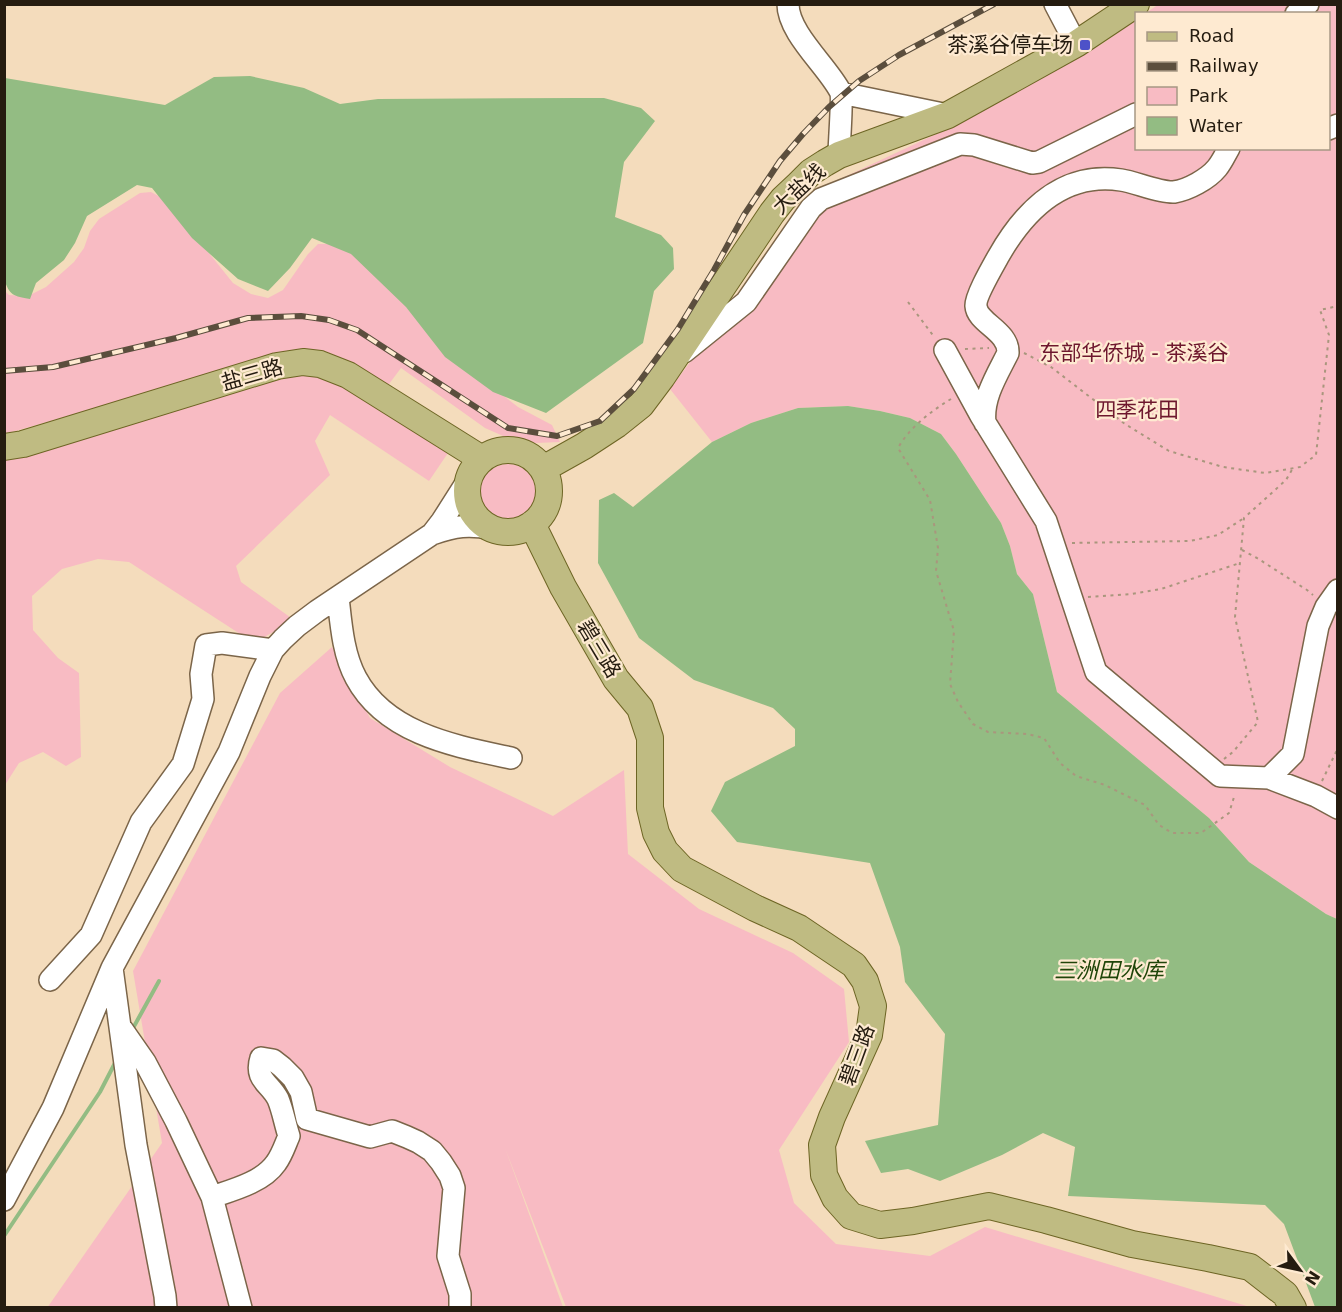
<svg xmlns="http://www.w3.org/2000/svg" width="1342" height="1312" viewBox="0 0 1342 1312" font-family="'DejaVu Sans','Noto Sans SC',sans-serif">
  <rect width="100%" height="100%" fill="#f4dcbc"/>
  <path fill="#f8bbc3" d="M1159,4l178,1v914l-11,-5 -77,-52 -40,-44 -152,-126 -24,-98 -16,-20 -7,-28 -9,-23 -45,-69 -15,-20 -31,-16 -30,-7 -32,-5 -50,2 -47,15 -39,19 -42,-53 149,-200 145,-68 138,-77 34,-24v128h192v-134l-182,-1z
    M151,192l13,7 8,8 61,76 18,11 17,4 15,-8 25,-36 10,-10h12l12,1 26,20 92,97 58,45 34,18 8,17 -24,1 -26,-4 -25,-11 -84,-60 -15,20 -98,-35 -283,81 -1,-144 5,5 19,1 18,-9 28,-25 10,-14 6,-17 9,-12 41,-26z
    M299,371l26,7 30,15 95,57 -21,31 -99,-66 -15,26 15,34 -94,91 5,16 53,38 -40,23 -125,-81 -31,-3 -36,10 -30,27 1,34 25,28 21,15 2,84 -15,9 -23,-14 -24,11 -14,22v-333z
    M480 492a28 28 0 1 1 56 0a28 28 0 1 1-56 0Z
    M332,647l38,71 80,49 103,49 71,-46 4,84 71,55 94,44 51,36 5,53 -70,108 15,53 42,41 94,12 55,-29 265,80h-684l-61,-159 58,159 -516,1 115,-165 -29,-172 147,-278z"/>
  <path fill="#93bc83" d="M250,76l54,12 36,16 38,-5 202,-1h24l37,10 14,13 -31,41 -9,55 46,18 12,13 1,21 -20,22 -11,52 -97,70 -53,-21 -48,-35 -39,-50 -55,-53 -39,-16 -22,30 -22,23 -30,-12 -46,-41 -40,-50 -15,-3 -50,31 -12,27 -11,17 -28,23 -6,16c-16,-3 -21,-3 -26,-21l1,-200 160,27 49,-28z
    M848,406l32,5 30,7 31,16 15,20 45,69 9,23 7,28 16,20 24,98 152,126 40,44 77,52 11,5v388h-22l-31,-83 -19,-19 -197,-9 7,-49 -32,-14 -41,22 -62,26 -32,-12 -27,4 -16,-32 73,-16 7,-91 -40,-52 -5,-35 -30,-84 -133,-21 -26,-31 14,-29 70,-36v-17l-22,-21 -79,-28 -55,-42 -41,-75 1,-63 15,-7 19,14 79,-65 39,-19 47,-15z"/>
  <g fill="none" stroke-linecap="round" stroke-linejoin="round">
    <path stroke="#93bc83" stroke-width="4" d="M132,1030l27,-49
      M4,1236l96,-144 16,-31"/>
    <defs>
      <path id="minor" d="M788,4c0,29 39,62 52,87 3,6 -1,53 -1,64
        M1055,4l21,40
        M1296,14l12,-10
        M841,93l107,22
        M1328,129l10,-4
        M945,350l36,66 65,105 50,151 124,104 49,2 24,-24 25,-128 8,-19 12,-17
        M684,352l62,-50 65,-94 10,-9 139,-55 14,1 58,18 7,-1 97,-48
        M985,423c-3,-25 12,-48 23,-70 1,-22 -31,-30 -32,-47 -1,-9 17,-40 22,-49 26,-46 65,-86 123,-77 14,2 39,13 53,12 14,-2 34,-13 43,-24 5,-6 8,-13 12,-20
        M432,534l10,-13 28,-44
        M338,597c3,27 5,57 18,81 30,56 99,68 155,80
        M1269,778l47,18 22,12
        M50,980l41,-45 50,-113 42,-58 20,-65 -2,-25 5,-29 16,-2 51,7
        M122,1029l23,33 31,59 36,76 29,111
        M212,1197c21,-7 51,-15 64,-34 6,-8 9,-18 13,-27 -4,-12 -6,-25 -11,-37 -8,-16 -24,-19 -17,-41l12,2 9,7 11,11 8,14 6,27 63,18 22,-6 15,6 11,5 14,9 9,11 9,14 4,12 -6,68 12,38v14
        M4,1200l49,-92 59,-140
        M166,1308l-1,-12 -29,-151 -24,-177 117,-216 31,-76 13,-26 10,-11 14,-13 20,-15 115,-77c23,-8 37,-10 60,-5"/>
      <path id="major" d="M4,447l19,-3 254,-78 26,-4 17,2 28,11 134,84
        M467 491a41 41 0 1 1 82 0a41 41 0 1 1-82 0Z
        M543,469l41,-23 32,-21 25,-20 21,-28 110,-164 11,-14 16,-15 12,-12 14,-9 14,-8 109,-40 128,-71 60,-40
        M532,524l31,63 53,92 24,29 10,30v70l6,25 9,18 17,18 73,39 44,20 55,37 11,16 8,25 -4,29 -37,82 -10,28 2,30 11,23 16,18 29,9 33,-4 76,-15 57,14 86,24 76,14 42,9 35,27 8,14"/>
    </defs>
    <use href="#minor" stroke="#7b6549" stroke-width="24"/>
    <use href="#major" stroke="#6d6524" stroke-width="28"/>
    <path stroke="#a9967d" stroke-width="2" stroke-dasharray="3 4.5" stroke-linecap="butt" d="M908,302l27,36
      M965,349l24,-1
      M1024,353l27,14 74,57 44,27 54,16 42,6 35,-6 16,-12 13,-120 -9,-25 18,-4
      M951,399c-20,12 -42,29 -53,49l32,52 8,48 -2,23 18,60 -4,53 8,18 15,22 15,8 39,2 17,4 16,25 16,13 29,9 40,20 14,20 13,8h29l28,-20 6,-19
      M1072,543l118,-2 28,-6 26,-17
      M1242,550l15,8 50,32 6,5
      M1088,597l44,-3 29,-5 79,-26
      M1224,759l9,-7 25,-30 -23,-105 9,-99 42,-38 7,-12
      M1322,781l16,-33"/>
    <use href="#minor" stroke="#fff" stroke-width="21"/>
    <use href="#major" stroke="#bfbb82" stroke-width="26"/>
    <defs>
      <path id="rail" d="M4,371l49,-4 123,-29 72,-20 53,-2 28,4 28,10 151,98 49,8 43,-15 34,-32 44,-60 36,-59 30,-55 36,-54 23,-27 26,-27 30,-26 40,-26 95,-51"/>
    </defs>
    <use href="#rail" stroke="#5b4e3d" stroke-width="6"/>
    <use href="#rail" stroke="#feead1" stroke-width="4" stroke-dasharray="11" stroke-linecap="butt"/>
  </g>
  <rect fill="#4d52c8" stroke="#feead1" stroke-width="2" x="1079" y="39" width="12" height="12" rx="3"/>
  <g text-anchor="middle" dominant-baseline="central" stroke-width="4.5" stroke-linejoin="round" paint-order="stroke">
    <g font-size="21" fill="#251c10" stroke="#feead1" text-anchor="end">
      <text x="1073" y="45">茶溪谷停车场</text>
    </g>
    <g font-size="21" fill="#251c10" stroke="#feead1">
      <text transform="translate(799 189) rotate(-43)">大盐线</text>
      <text transform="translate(252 375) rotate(-16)">盐三路</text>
      <text transform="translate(599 649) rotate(59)">碧三路</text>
      <text transform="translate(857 1055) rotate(-70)">碧三路</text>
    </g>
    <g font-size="21" fill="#6e172e" stroke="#feead1">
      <text x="1134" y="353">东部华侨城 - 茶溪谷</text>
      <text x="1137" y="410">四季花田</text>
    </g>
    <g font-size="22" font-style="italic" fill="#1f4509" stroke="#feead1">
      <text x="1109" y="970">三洲田水库</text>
    </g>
  </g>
  <rect width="1342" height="1312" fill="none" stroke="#251c10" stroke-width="12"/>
  <rect x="1135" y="12" width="195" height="138" fill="#feead1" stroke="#a79884" stroke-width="1.5"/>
  <rect x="1147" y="32" width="30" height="9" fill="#bfbb82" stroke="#a79884" stroke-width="1.5"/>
  <text x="1189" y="42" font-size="18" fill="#251c10">Road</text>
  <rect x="1147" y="62" width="30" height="9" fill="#5b4e3d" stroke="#a79884" stroke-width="1.5"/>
  <text x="1189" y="72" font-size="18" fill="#251c10">Railway</text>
  <rect x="1147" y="87" width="30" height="18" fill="#f8bbc3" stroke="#a79884" stroke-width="1.5"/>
  <text x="1189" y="102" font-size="18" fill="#251c10">Park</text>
  <rect x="1147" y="117" width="30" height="18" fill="#93bc83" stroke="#a79884" stroke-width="1.5"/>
  <text x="1189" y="132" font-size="18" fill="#251c10">Water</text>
  <g transform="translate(1300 1270) rotate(123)" stroke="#feead1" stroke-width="4.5" paint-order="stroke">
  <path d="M0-4.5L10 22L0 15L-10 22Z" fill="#251c10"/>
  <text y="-9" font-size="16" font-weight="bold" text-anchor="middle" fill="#251c10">N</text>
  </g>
</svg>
